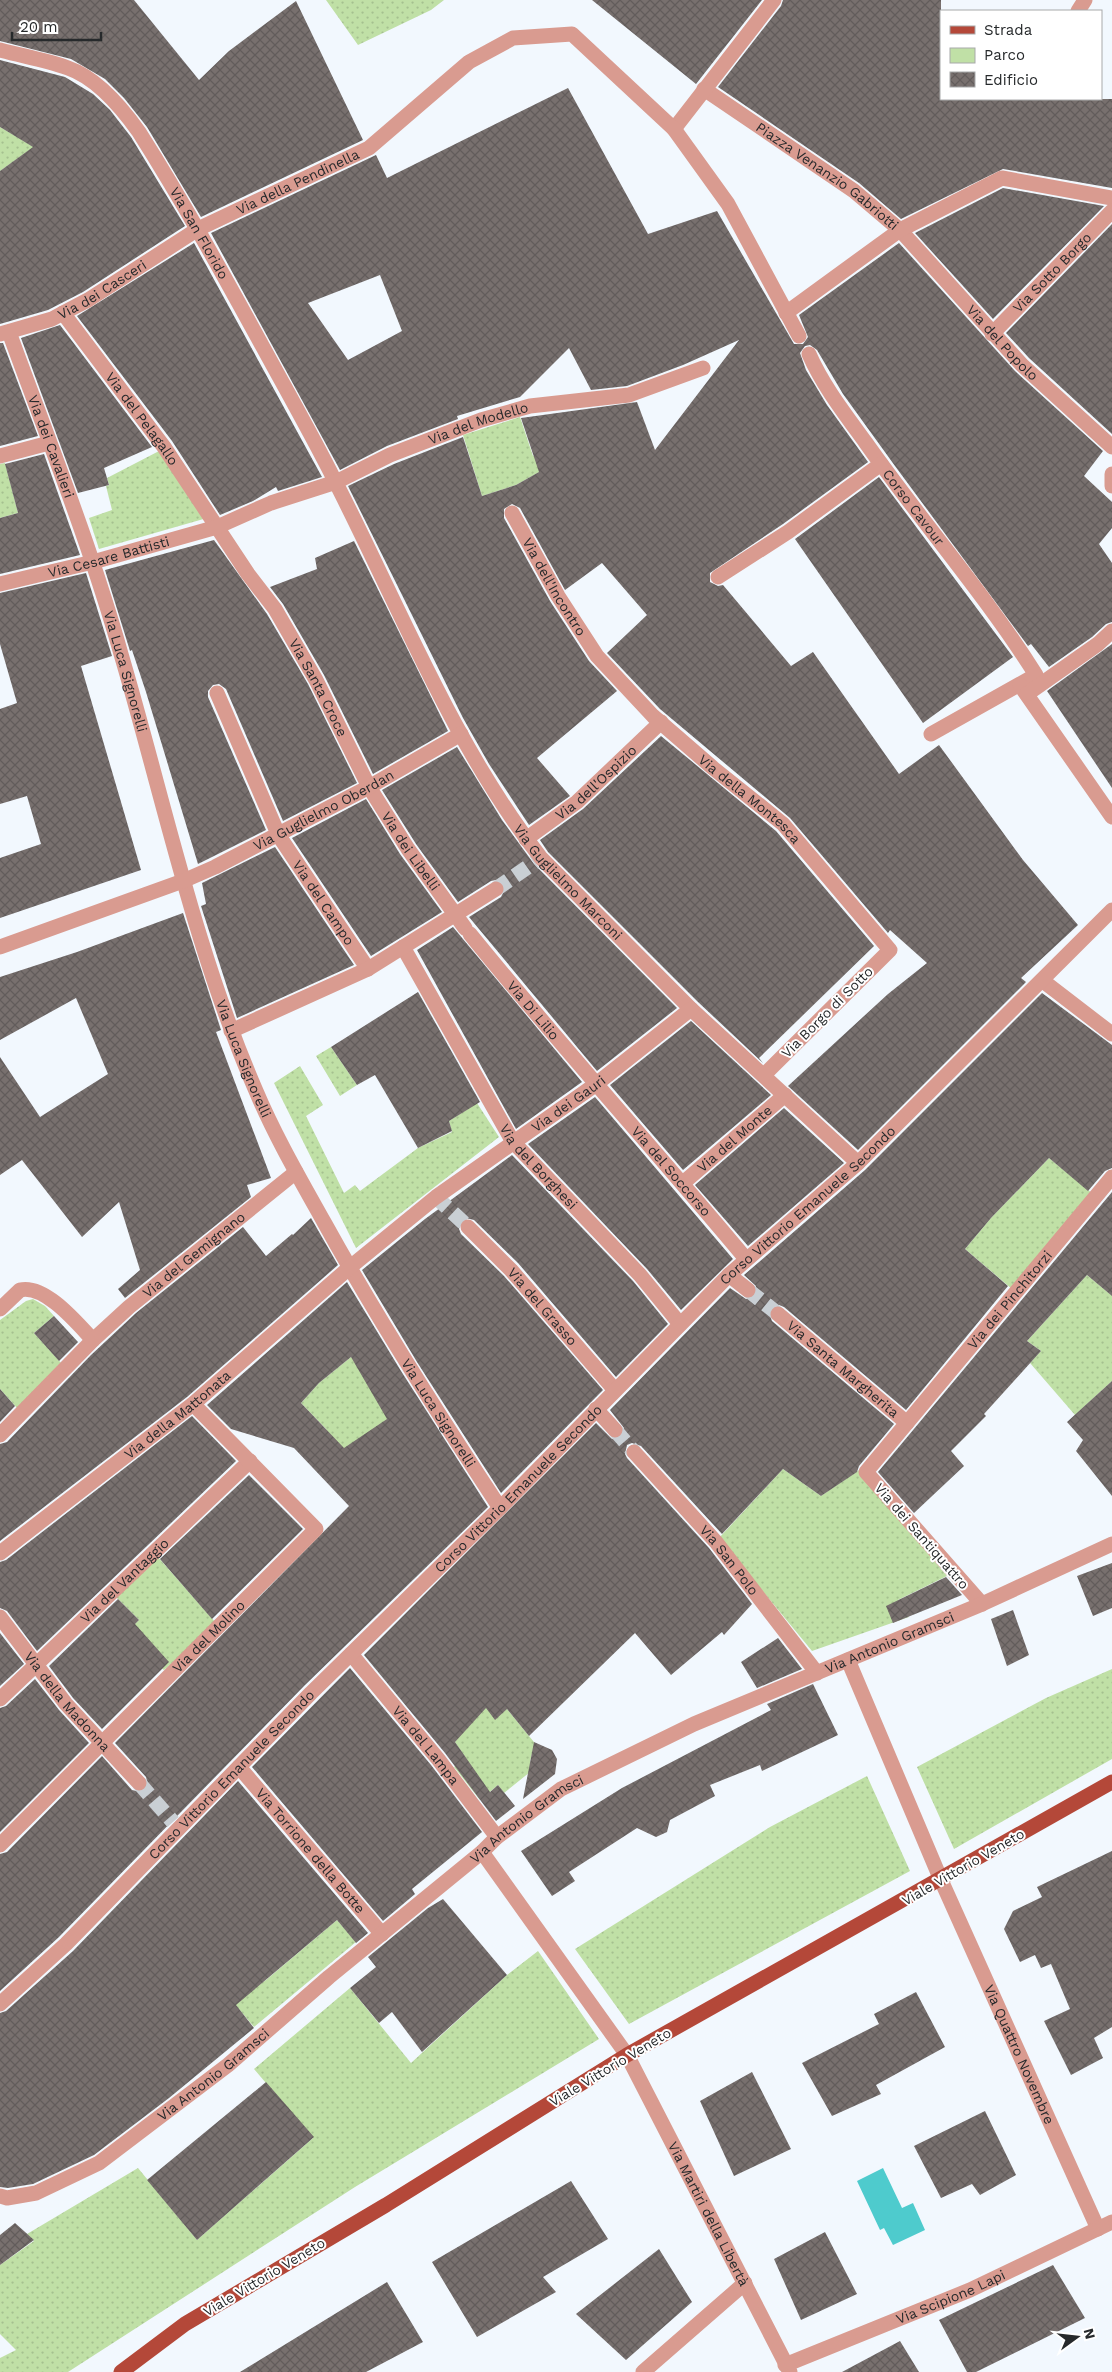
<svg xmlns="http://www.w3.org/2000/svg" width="1112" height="2372" viewBox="0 0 1112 2372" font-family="'Work Sans',sans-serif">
  <defs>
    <pattern id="green-dots" width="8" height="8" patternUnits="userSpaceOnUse" patternTransform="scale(1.25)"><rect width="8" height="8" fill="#c0e0a6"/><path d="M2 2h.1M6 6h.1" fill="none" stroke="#a5c08f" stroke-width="1.8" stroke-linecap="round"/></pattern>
    <pattern id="building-cross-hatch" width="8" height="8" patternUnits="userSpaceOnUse" patternTransform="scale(1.25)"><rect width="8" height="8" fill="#78706e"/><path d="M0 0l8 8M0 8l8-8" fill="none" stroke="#625c5b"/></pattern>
  </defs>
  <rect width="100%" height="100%" fill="#f2f8fe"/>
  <path fill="url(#green-dots)" d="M326,0h118l-13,10 -73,35z
    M0,127l34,20 -34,24z
    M520,417l13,39 21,-7 5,12 -43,24 -34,11 -19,-61z
    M161,450l46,68 -108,31 -10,-31 23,-8 -6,-24 3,-1 -2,-7z
    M5,463l13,50 -18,5v-54z
    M331,1047l26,38 -17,11 -24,-40z
    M300,1066l23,39 -17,11 38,77 11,-8 5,6 58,-43 34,-16 -3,-11 28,-18 22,34 -143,111 -82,-165z
    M1049,1158l44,36 -81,95 -47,-40 26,-31z
    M1087,1275l24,20 1,-1v87l-37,34 -45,-52 11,-12 -14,-10z
    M33,1299l12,7 9,10 -20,17 28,31 -45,44 -17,-19v-69l26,-19z
    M351,1357l67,42 -80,64 -12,-34 -25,-26 18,-20z
    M783,1469l38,27 38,-26 88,106 -49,24 11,17 -97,34 -93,-113z
    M157,1556l59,67 -52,47 -42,-34 17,-16 -23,-23z
    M1112,1669v90l-158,90 -37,-82 129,-69z
    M478,1698l29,11 31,38 -6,7 -2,7 5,7 -31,25 -6,-8 -18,15 -26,-33 11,-10 -10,-15z
    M867,1776l43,95 -281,153 -54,-75 195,-122z
    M337,1920l19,22 -102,85 -21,-25 33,-22z
    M538,1951l61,88 -244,148 -287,185h-68v-14l16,-8 -16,-16v-69l34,-24 -7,-7 111,-66 59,72 116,-102 -59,-69 96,-81 61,75 96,-88z"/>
  <path fill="#4ecbcd" d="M883,2168l19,40 11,-5 12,27 -32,15 -9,-17 -4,2 -23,-49z"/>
  <path fill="url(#building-cross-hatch)" fill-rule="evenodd" d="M0,0h134l65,80 30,-29 67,-50 67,139 -162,77 -54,-90 -23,-29 -19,-19 -34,-20 -71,-18z
    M592,0h170l-66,84z
    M783,0h158v99h171v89l-109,-19 -102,50 -42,-36 -141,-96 63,-81z
    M0,60l65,17 28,17 17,16 21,27 54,89 -102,66 -35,18 -48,14v-153l33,-24 -33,-20z
    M568,88l80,146 69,-23 77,133h9l5,-7 -9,-22 100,-72 116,128 88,80 -19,25 28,26v26l-13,16 13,19v59l-6,2 -14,13 -43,30 -18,-23 -3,2 -133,-180 -52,-72 -26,-44 -7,-5 -5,1 -5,7 6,17 21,35 41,57 -85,62 -73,49v9l8,4 5,-1 68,81 22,-14 86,122 40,-29 84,115 55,65 -57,53 5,4 -168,168 -70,-64 100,-92 39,-31 -37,-33 -2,3 -98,-115 -130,-109 -53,-56 40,-38 -45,-52 -37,27 -45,-82 -8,-4 -8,5v9l46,83 39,60 28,30 -80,67 33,38 -41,29 -40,-61 -26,-46 -115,-232 46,-22 69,-27 19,59 34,-11 23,-13 -18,-54 116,-16 18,48 84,-110 -56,25 -56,21 -36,4 -22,-42 -49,49 -63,19 1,3 -71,27 -47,24 -129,-237 165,-78 11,23zM380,275l22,56 -54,29 -40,-57z
    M1003,188l101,18 -111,113 -78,-86z
    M1112,224v210l-83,-76 -23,-25z
    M194,243l128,234 -44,14 -2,-4 -23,14 -33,14 -48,-74 -95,-125z
    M60,325l92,122 -48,21 5,17 -31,8 -57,-155z
    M0,343h3l35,93 -38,10z
    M44,454l36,101 -80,19v-56l18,-5 -13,-49z
    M879,477l134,180 -90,66 -128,-184z
    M214,540l53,74 41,70 49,99 -74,38 -57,-132 -7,-5 -6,1 -5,6v6l58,133 -68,34 -52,-172 -14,-42 -2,1 -25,-81z
    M354,541l94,190 -75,43 -49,-99 -41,-71 -13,-17 47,-18 -2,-11z
    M86,573l26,83 -31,10 60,204 -141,48v-60l41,-14 -14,-48 -27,8v-95l17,-6 -17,-59v-51z
    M1112,644v144l-65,-97z
    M661,736l115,95 98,115 -115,112 4,5 -65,-61 -150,-150 -8,-12 43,-31z
    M457,747l45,73 32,44 143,144 -80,63 -128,-154 32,-20 4,-8 -1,-5 -8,-4 -5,1 -33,21 -42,-58 -34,-54z
    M366,799l34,55 42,58 -71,44 -79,-118z
    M275,847l79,118 -117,53 -36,-112 5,-2 -4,-21z
    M183,913l38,117 -5,2 55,146 -24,7 4,12 -126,101 -7,-9 22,-19 -21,-68 -37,35 -60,-77 -22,15v-118l40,60 68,-43 -32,-76 -76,42v-63l77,-25z
    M453,927l129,155 -66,47 -99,-179z
    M418,992l62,110 -31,19 3,10 -34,17 -43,-73 -18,10 -26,-38z
    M1042,993l70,52v123l-7,3 -17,20 -39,-33 -58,60 -26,31 43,37 -102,124 -122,-103 -5,-2 -8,3 -2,5 3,8 122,103 -35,42 -2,6 -36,24 -38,-27 -61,65 -81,-88 -9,-3 -5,2 -2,9 2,4 82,90 43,56 -28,31 -2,-3 -51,43 -36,-42 -106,103 -22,-27 -12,11 -9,-12 -31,34 35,50 8,-7 17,21 -19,15 -51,-68 -81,-98 232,-232 16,16 10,-2 2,-9 -14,-18 120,-122 16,11 9,-3 1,-10 -12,-11 121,-105z
    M691,1021l80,74 -88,75 -73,-85z
    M595,1097l138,162 -52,51 -34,-41 -119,-125z
    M784,1108l60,55 -96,83 -53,-61z
    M512,1155l121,126 35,43 -52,53 -98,-114 -44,-43 -8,-2 -5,3 -2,8 2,5 43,42 99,114 -102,103 -84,-131 -55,-92 63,-51z
    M1112,1192v104l-25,-21 -60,66 14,10 -57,63 2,2 -35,35 13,15 -50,47 -36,-41z
    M311,1218l27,47 -151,132 -187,144v-97l7,-2 84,-87 45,-42 107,-86 23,29 26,-22 1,1z
    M347,1282l54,89 87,136 -184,179 -245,251 -59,54v-137l7,-2 95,-96 30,34 9,2 5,-2 2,-5 -2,-8 -31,-34 234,-237 -55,-58 -63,-19 -24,-24zM351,1357l36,62 -43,29 -43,-45 18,-20z
    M54,1316l24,26 -19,19 -25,-28z
    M1112,1381v115l-36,-45 7,-11 -16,-18z
    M0,1389l15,17 -15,16z
    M192,1416l44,45 -199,190 -30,-40 -7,-3v-46l6,-2z
    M249,1475l54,54 -91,90 -52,-60z
    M1112,1563v45l-19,8 -16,-40z
    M946,1577l16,18 -69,28 -7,-17z
    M118,1599l21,21 -4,4 34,38 -67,67 -29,-31 -24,-32z
    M1013,1610l16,45 -22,11 -16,-47z
    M0,1633l24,31 -24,22z
    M778,1638l24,31 -45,19 -16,-26z
    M350,1668l81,97 51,67 -70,57 3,5 -32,27 -131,-154z
    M35,1679l24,31 30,33 -89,89v-124l6,-2z
    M813,1684l25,51 -76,36 -2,-6 -50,20 5,11 -45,24 -3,12 -11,5 -19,-9 -68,44 6,9 -23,15 -31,-45 101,-63 149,-78 -4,-6z
    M534,1742l18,8 5,9 -2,15 -32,25z
    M238,1781l130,152 -12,10 -19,-23 -101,85 18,23 -85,70 -75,57 -61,29 -25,4 -8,-1v-174l6,-2 67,-60z
    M1112,1851v176l-18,11 9,20 -32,17 -27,-54 26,-12 -19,-45 -10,4 -6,-13 -15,7 -16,-33 9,-18 29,-14 -5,-10z
    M443,1899l64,76 -85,77 -30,-40 -13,11 -29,-35 26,-21 -8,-10 60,-49z
    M916,1992l29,55 -69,38 5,9 -49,22 -30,-53 77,-39 -5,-10z
    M752,2072l39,77 -57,27 -34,-75z
    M266,2082l48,55 -117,103 -50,-60z
    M985,2111l31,64 -36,20 -8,-11 -31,14 -27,-52z
    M571,2181l37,58 -65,38 13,15 -79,45 -45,-75z
    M15,2223l19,17 -34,25v-30z
    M825,2232l32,62 -56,26 -27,-61z
    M659,2249l33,53 -66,58 -50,-46z
    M1053,2265l32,53 -109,54h-9l-28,-52z
    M387,2282l36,60 -57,30h-126z
    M900,2341l19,31h-77z"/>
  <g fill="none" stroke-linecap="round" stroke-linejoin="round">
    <path stroke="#c9cfd4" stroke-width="15" stroke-dasharray="15 8" stroke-linecap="butt" d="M496,889l39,-27
      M436,1197l32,30
      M748,1290l30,24
      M615,1430l19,22
      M139,1783l34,39"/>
    <g stroke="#d99b90" stroke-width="15">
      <path d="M1078,11l7,-11"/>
      <path id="s1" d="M0,50c22,6 46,10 68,18 29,10 54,40 71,64 45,71 85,144 125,217 24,44 49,88 71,132 65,127 118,264 206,377l150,151 167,154"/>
      <path id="s2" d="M704,89l150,102 46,39 122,135 90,82"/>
      <path d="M674,129l100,-129"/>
      <path id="s3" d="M63,313l101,134 84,127 27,35 41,71 53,107 39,62 57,79"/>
      <path d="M786,313l114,-83 102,-52 110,20"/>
      <path id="s4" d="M9,332c39,107 81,212 112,322 43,146 74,297 135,437 19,45 44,88 68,131 54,98 114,192 176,286"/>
      <path id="s5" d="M0,334l52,-15 11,-6 25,-13 110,-71 171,-81 100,-86 44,-24 59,-4 102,95 54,75 71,132"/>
      <path id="s6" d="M992,334l120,-123"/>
      <path id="s7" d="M809,354c14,32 36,60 57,89 55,78 119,151 170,232l-105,59"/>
      <path d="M0,456l49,-13"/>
      <path d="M1112,474v12"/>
      <path id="s8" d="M512,513l46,83 39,60 56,60 60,52 70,56 107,126 -126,125"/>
      <path d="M718,577l70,-45 93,-68"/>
      <path id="s9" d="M0,584l93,-22 124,-35 54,-24 65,-21 54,-27 91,-35 49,-14 99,-11 74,-27"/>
      <path d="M1020,685l92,132"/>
      <path id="s10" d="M217,693l62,143 89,133"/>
      <path d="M1027,694l71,-50 14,-13"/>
      <path id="s11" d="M526,839l51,-37 84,-80"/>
      <path id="s12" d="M470,934c90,111 185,216 276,325"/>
      <path id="s13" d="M0,947l183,-66 32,-14 154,-80 92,-53"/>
      <path id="s14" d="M403,947l110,195 127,133 40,49"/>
      <path d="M1043,981l69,53"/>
      <path d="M231,1031l137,-62 128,-80"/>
      <path id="s15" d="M683,1183l102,-88"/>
      <path id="s16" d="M468,1227l43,43 103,119"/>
      <path d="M729,1275l19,15"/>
      <path d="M0,1309l20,-19c25,-6 57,33 73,50"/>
      <path id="s17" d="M778,1314l129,109"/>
      <path d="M596,1409l19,21"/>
      <path id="s18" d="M0,1435l93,-95 36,-33 167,-135"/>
      <path id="s19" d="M634,1452l82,90 101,131"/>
      <path id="s20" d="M0,1553l193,-149 156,-136 87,-71 159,-112 96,-76"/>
      <path id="s21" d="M982,1604l-116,-132 246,-295"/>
      <path id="s22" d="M0,1617l66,87 73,79"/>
      <path id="s23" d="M351,1654l87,105 59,78"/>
      <path id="s24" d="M848,1660l93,220 157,349"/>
      <path id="s25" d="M0,1699l250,-238"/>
      <path id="s26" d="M239,1767l143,167"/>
      <path id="s27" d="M0,1845l316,-316 -123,-125"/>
      <path id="s28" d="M482,1852l145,203 163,317"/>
      <path id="s29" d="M0,2004l66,-60 245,-251 189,-185 229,-233 129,-112 254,-253"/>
      <path id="s30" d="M0,2196l7,2 29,-5 63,-30 129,-98 101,-88 153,-125 15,-15 64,-48 133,-65 288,-120 130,-60"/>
      <path id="s31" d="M785,2365l185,-75 142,-68"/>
      <path d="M643,2372l102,-89"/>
    </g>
    <path stroke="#b44839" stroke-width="15" d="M121,2372l64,-48 201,-119 241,-150 485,-273"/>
  </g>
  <g text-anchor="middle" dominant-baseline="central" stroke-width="4" stroke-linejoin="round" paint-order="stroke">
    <g font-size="14" fill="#26292b" stroke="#fff">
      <text stroke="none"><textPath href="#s2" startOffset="151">Piazza Venanzio Gabriotti</textPath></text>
      <text stroke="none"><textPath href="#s5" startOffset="336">Via della Pendinella</textPath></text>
      <text stroke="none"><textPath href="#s1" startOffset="285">Via San Florido</textPath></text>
      <text stroke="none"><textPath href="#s6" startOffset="86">Via Sotto Borgo</textPath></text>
      <text stroke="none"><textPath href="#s5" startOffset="112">Via dei Casceri</textPath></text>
      <text stroke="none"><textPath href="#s2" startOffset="394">Via del Popolo</textPath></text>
      <text stroke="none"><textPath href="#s3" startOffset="132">Via del Pelagallo</textPath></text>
      <text stroke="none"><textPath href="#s9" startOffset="506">Via del Modello</textPath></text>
      <text stroke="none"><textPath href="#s4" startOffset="122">Via dei Cavalieri</textPath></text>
      <text stroke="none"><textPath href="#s7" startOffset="186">Corso Cavour</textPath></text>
      <text stroke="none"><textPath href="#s9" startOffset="112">Via Cesare Battisti</textPath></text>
      <text stroke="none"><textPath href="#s8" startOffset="85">Via dell'Incontro</textPath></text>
      <text stroke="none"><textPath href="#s4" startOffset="359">Via Luca Signorelli</textPath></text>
      <text stroke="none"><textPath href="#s3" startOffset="454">Via Santa Croce</textPath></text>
      <text stroke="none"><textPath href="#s11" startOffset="90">Via dell'Ospizio</textPath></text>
      <text stroke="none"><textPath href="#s8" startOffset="376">Via della Montesca</textPath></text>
      <text stroke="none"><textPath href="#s13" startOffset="352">Via Guglielmo Oberdan</textPath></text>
      <text stroke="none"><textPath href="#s3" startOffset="642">Via dei Libelli</textPath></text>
      <text stroke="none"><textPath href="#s1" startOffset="1034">Via Guglielmo Marconi</textPath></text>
      <text stroke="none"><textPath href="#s10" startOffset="236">Via del Campo</textPath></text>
      <text stroke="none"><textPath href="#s12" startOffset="99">Via Di Lilio</textPath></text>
      <text transform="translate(827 1012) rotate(-45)">Via Borgo di Sotto</text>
      <text stroke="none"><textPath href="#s4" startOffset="764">Via Luca Signorelli</textPath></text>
      <text stroke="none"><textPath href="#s20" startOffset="725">Via dei Gauri</textPath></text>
      <text stroke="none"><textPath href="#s15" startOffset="68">Via del Monte</textPath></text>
      <text stroke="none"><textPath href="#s14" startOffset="259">Via del Borghesi</textPath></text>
      <text stroke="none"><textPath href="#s12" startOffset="311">Via del Soccorso</textPath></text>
      <text stroke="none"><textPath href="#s29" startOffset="1136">Corso Vittorio Emanuele Secondo</textPath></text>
      <text stroke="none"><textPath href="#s18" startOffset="265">Via del Gemignano</textPath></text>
      <text stroke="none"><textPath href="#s21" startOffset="400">Via dei Pinchitorzi</textPath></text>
      <text stroke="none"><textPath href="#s16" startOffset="109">Via del Grasso</textPath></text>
      <text stroke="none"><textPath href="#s17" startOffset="85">Via Santa Margherita</textPath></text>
      <text stroke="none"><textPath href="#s4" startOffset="1169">Via Luca Signorelli</textPath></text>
      <text stroke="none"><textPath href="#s20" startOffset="225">Via della Mattonata</textPath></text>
      <text stroke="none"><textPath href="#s29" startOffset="731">Corso Vittorio Emanuele Secondo</textPath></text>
      <text transform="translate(922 1536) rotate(49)">Via dei Santiquattro</text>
      <text stroke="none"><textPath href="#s19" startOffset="144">Via San Polo</textPath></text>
      <text stroke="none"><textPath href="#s25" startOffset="172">Via del Vantaggio</textPath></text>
      <text stroke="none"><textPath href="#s27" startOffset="295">Via del Molino</textPath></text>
      <text stroke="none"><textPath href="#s30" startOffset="1061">Via Antonio Gramsci</textPath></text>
      <text stroke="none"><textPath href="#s22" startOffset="108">Via della Madonna</textPath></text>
      <text stroke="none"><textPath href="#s23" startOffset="118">Via del Lampa</textPath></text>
      <text stroke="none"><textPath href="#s29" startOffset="326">Corso Vittorio Emanuele Secondo</textPath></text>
      <text stroke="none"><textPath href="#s30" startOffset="656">Via Antonio Gramsci</textPath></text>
      <text stroke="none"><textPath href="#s26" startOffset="110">Via Torrione della Botte</textPath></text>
      <text transform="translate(963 1867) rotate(-30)">Viale Vittorio Veneto</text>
      <text stroke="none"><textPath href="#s24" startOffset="430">Via Quattro Novembre</textPath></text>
      <text transform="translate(610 2067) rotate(-31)">Viale Vittorio Veneto</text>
      <text stroke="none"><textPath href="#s30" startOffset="251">Via Antonio Gramsci</textPath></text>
      <text stroke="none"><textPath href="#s28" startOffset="428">Via Martiri della Libertà</textPath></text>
      <text transform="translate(264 2277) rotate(-31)">Viale Vittorio Veneto</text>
      <text stroke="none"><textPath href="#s31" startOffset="179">Via Scipione Lapi</textPath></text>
    </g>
  </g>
  <rect x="940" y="10" width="162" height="90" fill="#ffffff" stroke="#a8a9aa"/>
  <rect x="950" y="26" width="25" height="8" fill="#b44839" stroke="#a8a9aa"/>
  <text x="984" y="35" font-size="15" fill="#26292b">Strada</text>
  <rect x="950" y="48" width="25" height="15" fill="#c0e0a6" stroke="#a8a9aa"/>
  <text x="984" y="60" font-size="15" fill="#26292b">Parco</text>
  <rect x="950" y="72" width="25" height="15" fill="url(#building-cross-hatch)" stroke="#a8a9aa"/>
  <text x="984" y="85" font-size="15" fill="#26292b">Edificio</text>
  <g transform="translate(1077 2337) rotate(75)" stroke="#ffffff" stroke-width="4" paint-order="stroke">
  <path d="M0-4L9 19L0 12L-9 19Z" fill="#26292b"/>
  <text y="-8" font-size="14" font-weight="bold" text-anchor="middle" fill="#26292b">N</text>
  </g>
  <path d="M12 32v8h89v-8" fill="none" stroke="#26292b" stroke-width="2.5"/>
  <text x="20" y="32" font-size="15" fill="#26292b" stroke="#ffffff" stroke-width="4" paint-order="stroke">20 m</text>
</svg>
